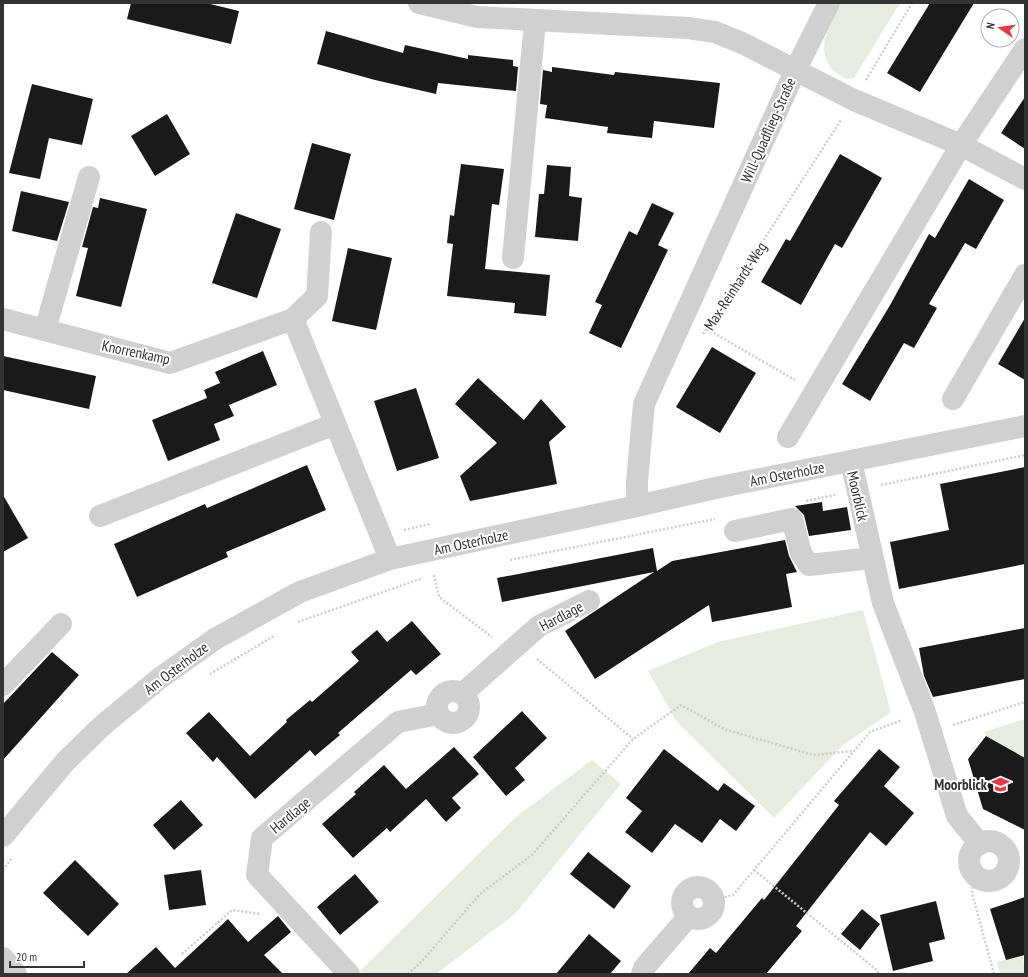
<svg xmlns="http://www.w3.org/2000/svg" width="1028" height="977" viewBox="0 0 1028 977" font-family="'PT Sans Narrow',sans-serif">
  <rect width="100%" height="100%" fill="#fff"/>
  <path fill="#e6ecdf" d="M841,3h59l-46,75 -8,1c-6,-4 -14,-8 -17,-14 -13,-20 3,-44 12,-62z
    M863,610l28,102 -48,33 -69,73 -97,-96 -29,-51 70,-29z
    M1025,719v39l-39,-22 -2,-4z
    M592,760l29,24 -106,130 -79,60h-74l-2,-3 156,-154z
    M1023,955l2,19h-25l-3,-12z"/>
  <path fill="#1a1a1a" d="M131,3h75l33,8 -8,33 -104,-25z
    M930,3h44l-54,89 -33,-19z
    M326,31l77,22 2,-8 63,14v-4l45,5v6l5,1 -2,24 -78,-8 -2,11 -61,-14 -58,-16z
    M552,67l62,8 1,-3 105,11 -6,45 -60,-7 -2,17 -45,-5 1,-6 -63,-9 2,-13 -7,-1 3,-34 9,2z
    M32,84l61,15 -11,46 -33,-7 -9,41 -31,-6z
    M1025,97v52l-24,-16z
    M167,114l23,40 -35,22 -24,-40z
    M312,143l39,11 -17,66 -40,-11z
    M840,154l42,24 -40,70 -7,-4 -34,61 -40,-23 25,-43 4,2z
    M461,164l43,5 -5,36 -7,-1 -7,65 65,6 -4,41 -32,-3 1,-10 -68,-7 6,-52 -6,-1 3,-28 4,1z
    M547,165l24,2 -2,29 13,2 -4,43 -43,-4 4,-43h5z
    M969,179l35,21 -28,49 -11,-6 -36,61 8,4 -23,40 -10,-5 -34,58 -28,-17 47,-77 40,-73 6,4z
    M21,191l48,11 -12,39 -45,-10z
    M100,198l47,11 -26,98 -45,-11 12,-48 -6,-1 11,-40 5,1z
    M652,203l22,10 -16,32 10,5 -47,98 -32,-15 13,-28 -7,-3 34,-71 8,4z
    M236,213l45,16 -24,69 -45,-15z
    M348,248l44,10 -16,72 -44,-9z
    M1025,318v62l-27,-16z
    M712,347l44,26 -36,60 -44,-26z
    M263,351l14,34 -48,20 5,11 -20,8 6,16 -52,21 -16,-41 55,-22 -3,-8 16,-7 -5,-11z
    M3,356l93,20 -7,33 -86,-19z
    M478,378l46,42 17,-21 25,28 -17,15 8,42 -87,17 -10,-25 37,-33 -42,-39z
    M416,388l23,70 -42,13 -23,-70z
    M307,465l19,45 -100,42 2,5 -91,40 -23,-53 91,-40 2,4z
    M1025,467v97l-126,25 -9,-47 59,-12 -9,-46z
    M3,495l25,43 -25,14z
    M822,502l1,9 24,-4 4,23 -42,6 -5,-21 -9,-9z
    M785,540l4,16 8,16 -11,2 6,33 -80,15 -3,-17 -114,74 -30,-48 89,-59 -152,30 -5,-24 156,-30 4,23 15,-10z
    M412,621l29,33 -25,21 -5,-5 -73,63 2,2 -25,21 -5,-6 -55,49 -38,-42 -4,5 -27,-29 23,-21 41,44 37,-34 -1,-2 24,-20 2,2 47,-41 -8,-9 26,-22 10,12z
    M1025,628v51l-92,18 -9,-21 -5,-28z
    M52,652l27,23 -76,85v-56z
    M522,711l25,27 -32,30 10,12 -19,16 -33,-39z
    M986,736l39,22v72l-42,-21 -15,-50z
    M454,747l25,27 -27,24 9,10 -15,14 -20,-23 -36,33 -3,-4 -34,30 -31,-34 34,-30 -2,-2 30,-27 22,24z
    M664,749l54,42 6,-8 31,23 -19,25 -16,-12 -18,24 -27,-19 -23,29 -27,-21 17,-21 -16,-13z
    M879,749l21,18 -16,19 30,27 -28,33 -16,-14 -74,94 6,5 -36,43h-78l22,-26 6,5 46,-55 2,2 75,-95 -5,-4z
    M181,800l22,25 -29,25 -21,-25z
    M588,852l43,34 -17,23 -44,-35z
    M75,860l44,44 -31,32 -45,-43z
    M201,870l5,35 -37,5 -5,-35z
    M355,874l24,28 -39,33 -23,-28z
    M1025,897v58l-19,5 -16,-51z
    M936,901l9,38 -16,4 4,18 -40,10 -13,-56z
    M862,909l18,15 -20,26 -19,-16z
    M278,916l13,16 -27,23 19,19h-157l30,-27 19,21 53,-49 20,23z
    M589,934l32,27 -11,13h-54z"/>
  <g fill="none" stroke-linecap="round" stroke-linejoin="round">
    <path stroke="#cdcdcd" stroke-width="2.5" stroke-dasharray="2 2" stroke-linecap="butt" d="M866,80l46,-77
      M707,329l88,51
      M703,334l138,-214
      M881,485l144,-30
      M806,501l29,-6
      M404,530l26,-6
      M510,560l205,-41
      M434,575l5,22 53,40
      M298,622l125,-44
      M537,659l96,80
      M210,674l64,-38
      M953,725l72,-23
      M3,870l9,-12
      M754,870l124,101v3
      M975,875l-3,18 22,81
      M713,900l20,-5 137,-163 32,-12
      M182,954l50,-44 29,4
      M408,974l15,-14 57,-66 52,-39 101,-116 48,-34 43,24 89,26 41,-4"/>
    <path stroke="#d0d0d0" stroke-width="22" d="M419,3l58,14 211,11 27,4 27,11 112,57 107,45 64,34
      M513,258l22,-236
      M3,319l167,44 123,-44 97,240
      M293,319l24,-23 4,-64
      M45,330l44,-153
      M953,399l72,-124
      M788,437l173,-292 64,-96
      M851,461l32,142 42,109 32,104 23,28
      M637,506v-24l7,-78 151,-333 34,-68
      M100,516l235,-92
      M735,531l57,-12 9,34 8,12 63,-7
      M3,685l58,-61
      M437 707a16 16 0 1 1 32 0a16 16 0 1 1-32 0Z
      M462,694l77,-68 50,-25
      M3,836l62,-74 38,-37 57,-47 55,-39 85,-47 90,-33 247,-53 83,-19 305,-61
      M969 861a20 20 0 1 1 40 0a20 20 0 1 1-40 0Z
      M682 903a16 16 0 1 1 32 0a16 16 0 1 1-32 0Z
      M3,958l13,16
      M349,974l-92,-99 5,-37 136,-116 40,-8
      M642,974l2,-6 45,-52"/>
  </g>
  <defs>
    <symbol id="school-bare" viewBox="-9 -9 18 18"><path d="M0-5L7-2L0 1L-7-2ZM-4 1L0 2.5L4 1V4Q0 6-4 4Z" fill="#e63946" stroke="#fff" stroke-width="2.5" paint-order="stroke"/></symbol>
  </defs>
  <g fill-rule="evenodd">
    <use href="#school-bare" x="988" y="772" width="25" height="25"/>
  </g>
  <g text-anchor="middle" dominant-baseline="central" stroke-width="4" stroke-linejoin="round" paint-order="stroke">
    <g font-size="15" fill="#333" stroke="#fff">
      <text transform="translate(768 130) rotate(-66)">Will-Quadflieg-Straße</text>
      <text transform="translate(735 286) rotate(-57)">Max-Reinhardt-Weg</text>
      <text transform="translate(136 352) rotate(12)">Knorrenkamp</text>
      <text transform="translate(787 474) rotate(-11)">Am Osterholze</text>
      <text transform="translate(858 496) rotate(77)">Moorblick</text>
      <text transform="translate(471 542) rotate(-12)">Am Osterholze</text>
      <text transform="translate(561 616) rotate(-28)">Hardlage</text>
      <text transform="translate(176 668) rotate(-37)">Am Osterholze</text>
      <text transform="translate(290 815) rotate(-40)">Hardlage</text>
    </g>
    <g font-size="15" font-weight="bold" fill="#333" stroke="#fff" text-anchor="end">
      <text x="987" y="784">Moorblick</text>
    </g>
  </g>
  <rect width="1028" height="977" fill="none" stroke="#333333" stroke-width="8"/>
  <g transform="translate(1000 28) rotate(283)"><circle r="19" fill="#ffffff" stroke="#adadad"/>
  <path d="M0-3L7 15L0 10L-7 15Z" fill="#e63946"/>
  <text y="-6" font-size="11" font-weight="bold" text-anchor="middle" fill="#333333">N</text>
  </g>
  <path d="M10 961v6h74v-6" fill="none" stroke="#333333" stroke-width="2"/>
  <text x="16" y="961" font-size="12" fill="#333333" stroke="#ffffff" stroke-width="3" paint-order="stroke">20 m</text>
</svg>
